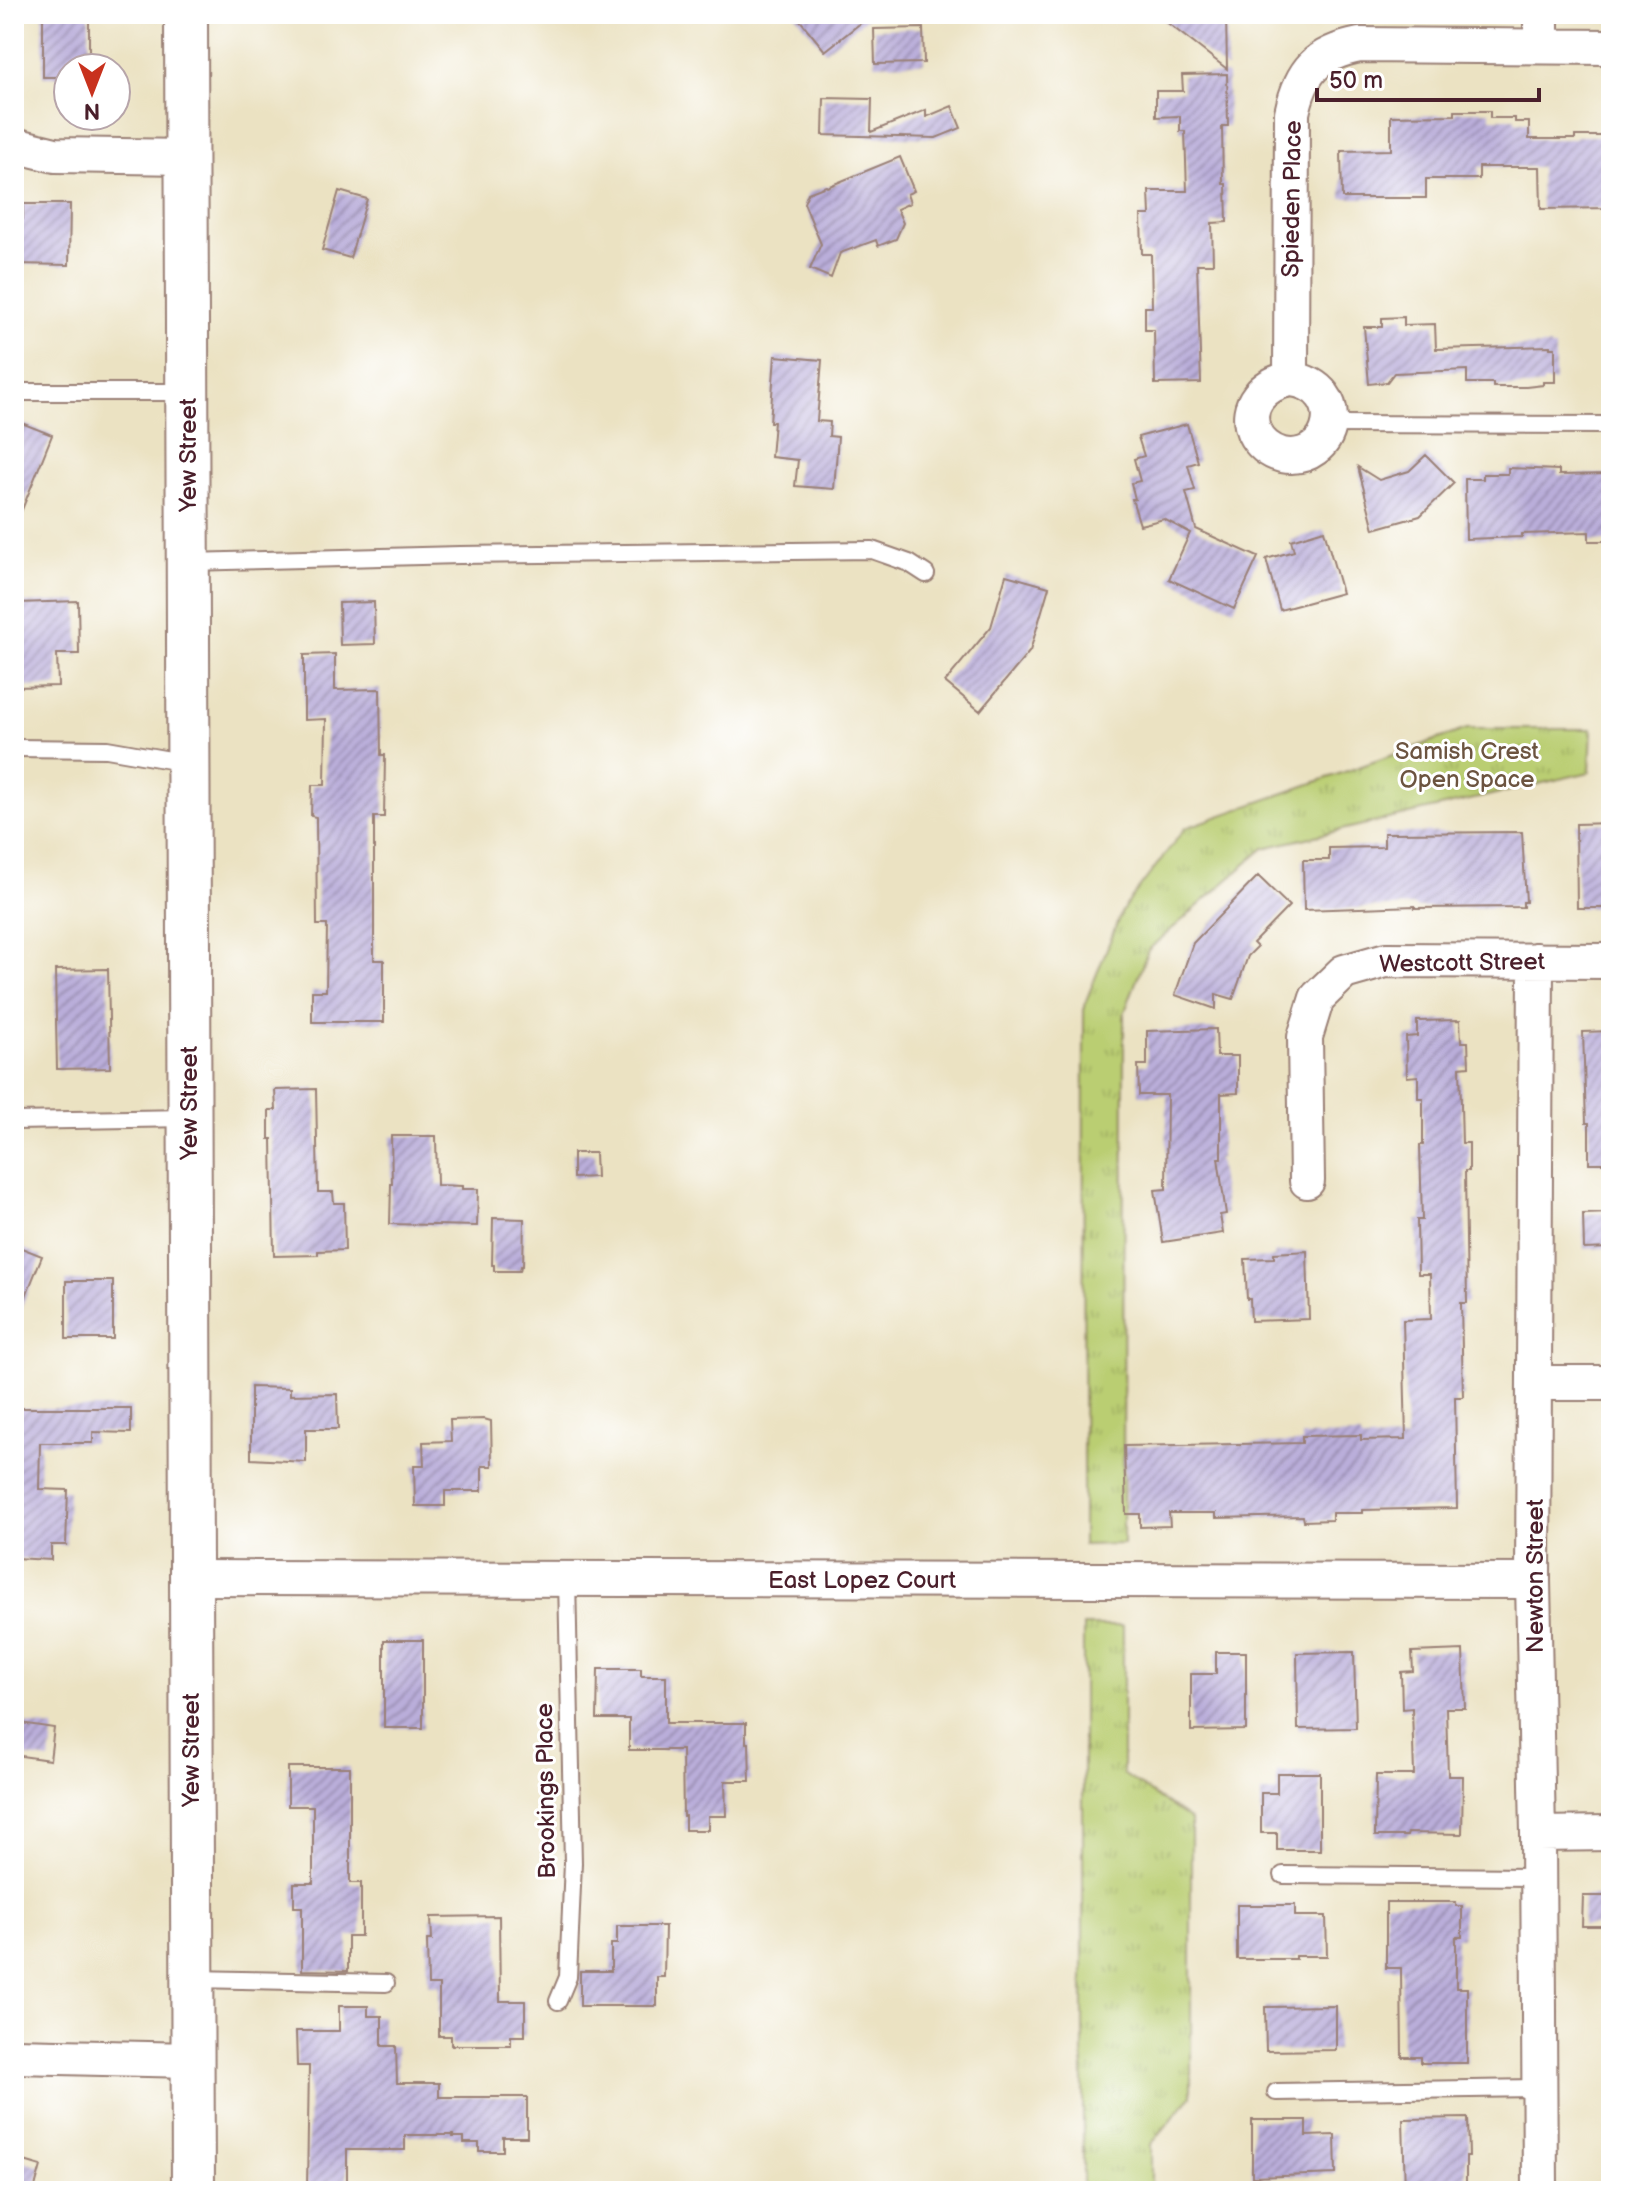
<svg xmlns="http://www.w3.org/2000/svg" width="1625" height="2205" viewBox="0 0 1625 2205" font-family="'Balsamiq Sans',sans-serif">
  <defs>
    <pattern id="grass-tufts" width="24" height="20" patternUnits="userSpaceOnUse" patternTransform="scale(2)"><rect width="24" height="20" fill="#bace72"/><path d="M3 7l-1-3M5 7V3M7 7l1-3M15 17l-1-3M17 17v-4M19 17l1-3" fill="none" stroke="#a1b063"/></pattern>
    <pattern id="building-hatch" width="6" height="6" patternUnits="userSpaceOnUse" patternTransform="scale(2)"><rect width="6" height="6" fill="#baaeda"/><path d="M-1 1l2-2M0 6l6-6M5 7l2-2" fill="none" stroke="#998db1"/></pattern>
  </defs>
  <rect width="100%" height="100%" fill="#fff"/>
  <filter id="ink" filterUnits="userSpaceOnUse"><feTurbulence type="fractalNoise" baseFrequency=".0125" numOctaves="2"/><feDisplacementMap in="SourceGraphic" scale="16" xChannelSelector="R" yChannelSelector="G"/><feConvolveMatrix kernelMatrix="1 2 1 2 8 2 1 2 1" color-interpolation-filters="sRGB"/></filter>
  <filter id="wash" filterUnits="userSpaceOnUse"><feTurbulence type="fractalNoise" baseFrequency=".006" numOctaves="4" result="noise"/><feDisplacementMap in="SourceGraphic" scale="32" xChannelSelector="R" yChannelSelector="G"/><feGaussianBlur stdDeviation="1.8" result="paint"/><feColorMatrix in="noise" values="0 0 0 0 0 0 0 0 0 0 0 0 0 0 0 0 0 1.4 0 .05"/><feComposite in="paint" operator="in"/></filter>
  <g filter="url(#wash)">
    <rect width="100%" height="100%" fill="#ebe2c2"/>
    <path fill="url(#grass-tufts)" stroke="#82764e" stroke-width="2" d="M1467,729h125l-2,43 -326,76 -116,102 -24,64 -1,530 -40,1 1,-539 38,-95 63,-83z
      M1083,1626h40v148l68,46v276l-40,48v47h-68z"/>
    <g id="blocks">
      <path fill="url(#building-hatch)" d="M43,14h46v54h-21v9h-25z
        M795,14h77l-47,37z
        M1156,14h70l1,55z
        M923,28l1,35 -49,1 -1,-35z
        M1227,74l1,52h-6l1,58h3l1,38 -15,1 1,41h-16l4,119 -46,1 -1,-54h-9v-23h7l-1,-53h-9l-1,-39h9l-1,-24h38l-2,-60h-5v-15l-24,1v-26h27l-1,-16z
        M824,98l48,1 -1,33 55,-22v7l26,-11 9,22 -25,10 -113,-3z
        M1455,111h35v7h25v4h14v17h46v-3h36v72l-70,1 -1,-42h-61v12h-53v19h-84l-1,-47 50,-1v-34l64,-1z
        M900,157l14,34 -7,3 3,9 -13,6 6,14 -7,16 -18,7 -2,-6 -36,13 -9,25 -21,-9 11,-25 -17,-41 4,-10 18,-7 1,1z
        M339,191l28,8 -17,59 -28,-8z
        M23,204h47l-1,61 -55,-1v-45h9z
        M1404,317v8l31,-1 1,25 114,-3v2h5v34h-12v3l-17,2h-33v-4h-26v-13l-73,3 -7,9 -18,2 -5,-57h18v-9z
        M775,356l47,4 -5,61 13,1 -1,14 9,1 -4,52 -39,-3 3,-26 -27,-3 3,-35h-4z
        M14,420l38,15 -37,92h-1z
        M1187,424l11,38 -10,3 7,25 -9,2 10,37 62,28 -24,52 -65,-30 21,-46 -26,-14 -24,6 -8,-26h3l-4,-16 9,-2 -6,-22 10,-3 -6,-19z
        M1426,455l28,28 -34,33 -46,13 -16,-62 21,13 30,-9z
        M1508,468l51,2v5l52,-1v67h-22v-9l-67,2v3l-56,2 -1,-60h18v-5h25z
        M1324,530l18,63 -62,17 -14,-51 28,-8 -3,-11z
        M1006,575l43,12 -19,64 -50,60 -35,-29 46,-55z
        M78,601l1,53h-22l1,32 -44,1v-53h3v-31z
        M374,602l1,42 -35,1 -1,-42z
        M335,654v36l45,-1 1,66h4l-1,62h-10v143h10v62h-72v-31h14l1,-66h-10l-1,-108 -5,-1 1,-31h13l1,-66 -22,1v-65z
        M1611,823v85h-34l-1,-84z
        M1522,832l4,70h-3v5l-108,1v-2l-111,4 -1,-50h26v-12l55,-1v-14z
        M1258,876l31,30 -36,37 4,4 -9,9 -15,43 -17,-5v15l-41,-14 18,-52z
        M108,969l2,99 -53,1 -2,-99z
        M1460,1020l1,22h7l1,24 -9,1 2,76h7v28h-4l2,132h-6l2,94h-8l2,111 -95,2v3h-30v7l-28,1 -1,-5 -87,2v-5h-47l1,13 -30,1v-13h-14l-2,-68 178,-3v-7l59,-1v5l45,-1 -3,-119 28,-1 -1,-45h-12l-1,-54h5l-2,-75h3v-47h-5v-22l-11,1 -1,-40 11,-1v-15z
        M1216,1029l1,27h21v37l-17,1v64h-3l8,56 -6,1 3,18 -60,9 -8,-52 11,-1 1,-94h-28l-1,-30h9v-34z
        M1611,1031v132h-22v-40h-3l-3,-91z
        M316,1089l2,103h15l1,11h10l1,47 -27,1v4l-44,1 -2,-117h-3v-29h7l-1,-20z
        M391,1136h45l1,49 25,1v3h16l-1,37 -87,-2 1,-40h1z
        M573,1153h22l1,24 -23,1z
        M1611,1213v35l-27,1 -1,-35z
        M493,1218l31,1 -1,47h-2l-1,5h-26v-6h-2z
        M14,1245l28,11 -27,67h-1z
        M1307,1251l2,68 -58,2 -1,-22h-3l-2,-40 29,-1v-5z
        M66,1281h47v58h-47z
        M251,1387l39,1v7l47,-1 1,35h-32v33l-55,-3z
        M14,1408h117v25l-38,-1v11h-53l-1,46 29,1 -2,55h-15v15l-37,-2z
        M484,1419l7,2 1,45h-10v25h-37v15h-30l-1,-40h10l-1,-24 28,-1 -1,-21z
        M384,1640h39v88h-39z
        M1463,1650l2,58h-19l2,68h15l-1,58 -54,-1 -1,3h-32l1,-61h38l-2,-67 -10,1 -1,-37 12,-1 -1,-19z
        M1216,1652h30v78l-55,1v-57h25z
        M1354,1652l2,76 -58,1 -1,-76z
        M598,1669h43v7h25v47h80v20h3l1,38h-25l1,35h-18v14h-23v-14h-2l-1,-66h-53v-31h-32z
        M14,1722l40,6 -4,32 -36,-5z
        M288,1767h62v116h11v53h-13v35l-46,-1v-63h-8v-24h19v-77h-25z
        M1277,1773h43v77h-43v-17h-16v-40h16z
        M1583,1896h28v30h-29z
        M1386,1902h70v4h6v31h-6v51h11v75h-46v-6h-19l-1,-89h-15z
        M1237,1905h58v11h31l1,40h-31v3h-59z
        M499,1916l1,85h25v35h-14v9h-60v-9h-12v-51h-11l-1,-45h5l-1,-23z
        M617,1926h48l-1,51h-7v29h-77v-35h31v-27h6z
        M339,2006h29v10h14v30h14l1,37h42v14h88v40h-24v14h-24v-8h-15v-6h-11v-2h-48v15h-58v39h-40l2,-123h-12l-1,-35h43z
        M1336,2006v44l-70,1 -1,-44z
        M1468,2118l1,38h-3v35h-61l-2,-72z
        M1252,2120h54v16l29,-1 1,39 -84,3z
        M14,2158l27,8 -7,25h-20z"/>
    </g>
  </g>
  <g filter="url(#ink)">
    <use href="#blocks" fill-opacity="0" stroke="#9a8076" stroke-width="2"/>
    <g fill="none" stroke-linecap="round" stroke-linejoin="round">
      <defs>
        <path id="service" d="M14,392h172
          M1331,424l280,1
          M190,562l270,-7 412,-5 37,13 17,11
          M14,748l93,1 80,14
          M14,1121l174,-3
          M1283,1875l254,2
          M194,1979l192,4
          M558,2001l10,-24 5,-114 -6,-284
          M1276,2092l263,-4"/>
        <path id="minor" d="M1541,14v32
          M14,145l41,10 132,2
          M1291,379l1,-266c9,-42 25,-60 68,-68l251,2
          M1291,379c61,8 44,86 -9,76 -12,-3 -23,-12 -28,-23 -11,-28 11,-49 37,-53z
          M1536,960l-3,621 5,253 2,357
          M1307,1181l-2,-144 12,-39 27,-26 42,-12 225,1
          M1536,1383h75
          M191,1578l1342,3
          M1538,1834l73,-1
          M14,2056l178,4"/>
        <path id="tertiary" d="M186,14l7,2177"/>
      </defs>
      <use href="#service" stroke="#9a8076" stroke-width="20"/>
      <use href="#minor" stroke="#9a8076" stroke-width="38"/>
      <use href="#tertiary" stroke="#9a8076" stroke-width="46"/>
      <use href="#service" stroke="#fff" stroke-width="16"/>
      <use href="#minor" stroke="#fff" stroke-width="34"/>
      <use href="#tertiary" stroke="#fff" stroke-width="42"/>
    </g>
  </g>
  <g text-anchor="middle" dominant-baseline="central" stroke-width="6" stroke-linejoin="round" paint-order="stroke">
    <g font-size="24" fill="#4a1f2b" stroke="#fff">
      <text transform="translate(1292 199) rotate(-89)">Spieden Place</text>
      <text transform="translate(188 455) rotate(-90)">Yew Street</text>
      <text transform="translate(1462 963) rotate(-1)">Westcott Street</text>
      <text transform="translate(189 1103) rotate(-90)">Yew Street</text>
      <text transform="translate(1535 1576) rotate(-90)">Newton Street</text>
      <text x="862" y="1580">East Lopez Court</text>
      <text transform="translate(191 1750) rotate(-90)">Yew Street</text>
      <text transform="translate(546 1791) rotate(-91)">Brookings Place</text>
    </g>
    <g font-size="24" fill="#6c5440" stroke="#fff">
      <text x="1467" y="751">Samish Crest<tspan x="1467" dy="28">Open Space</tspan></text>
    </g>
  </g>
  <rect width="1625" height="2205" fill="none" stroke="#fff" stroke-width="48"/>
  <g transform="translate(92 92) rotate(180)"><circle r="38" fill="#ffffff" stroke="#b7a5aa" stroke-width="2"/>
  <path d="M0-6L14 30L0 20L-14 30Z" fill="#c8321e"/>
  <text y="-12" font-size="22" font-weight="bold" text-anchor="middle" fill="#4a1f2b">N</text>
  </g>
  <path d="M1317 88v12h222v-12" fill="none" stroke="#4a1f2b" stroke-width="4"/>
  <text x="1329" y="88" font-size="24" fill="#4a1f2b" stroke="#ffffff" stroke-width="6" paint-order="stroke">50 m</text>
</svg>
